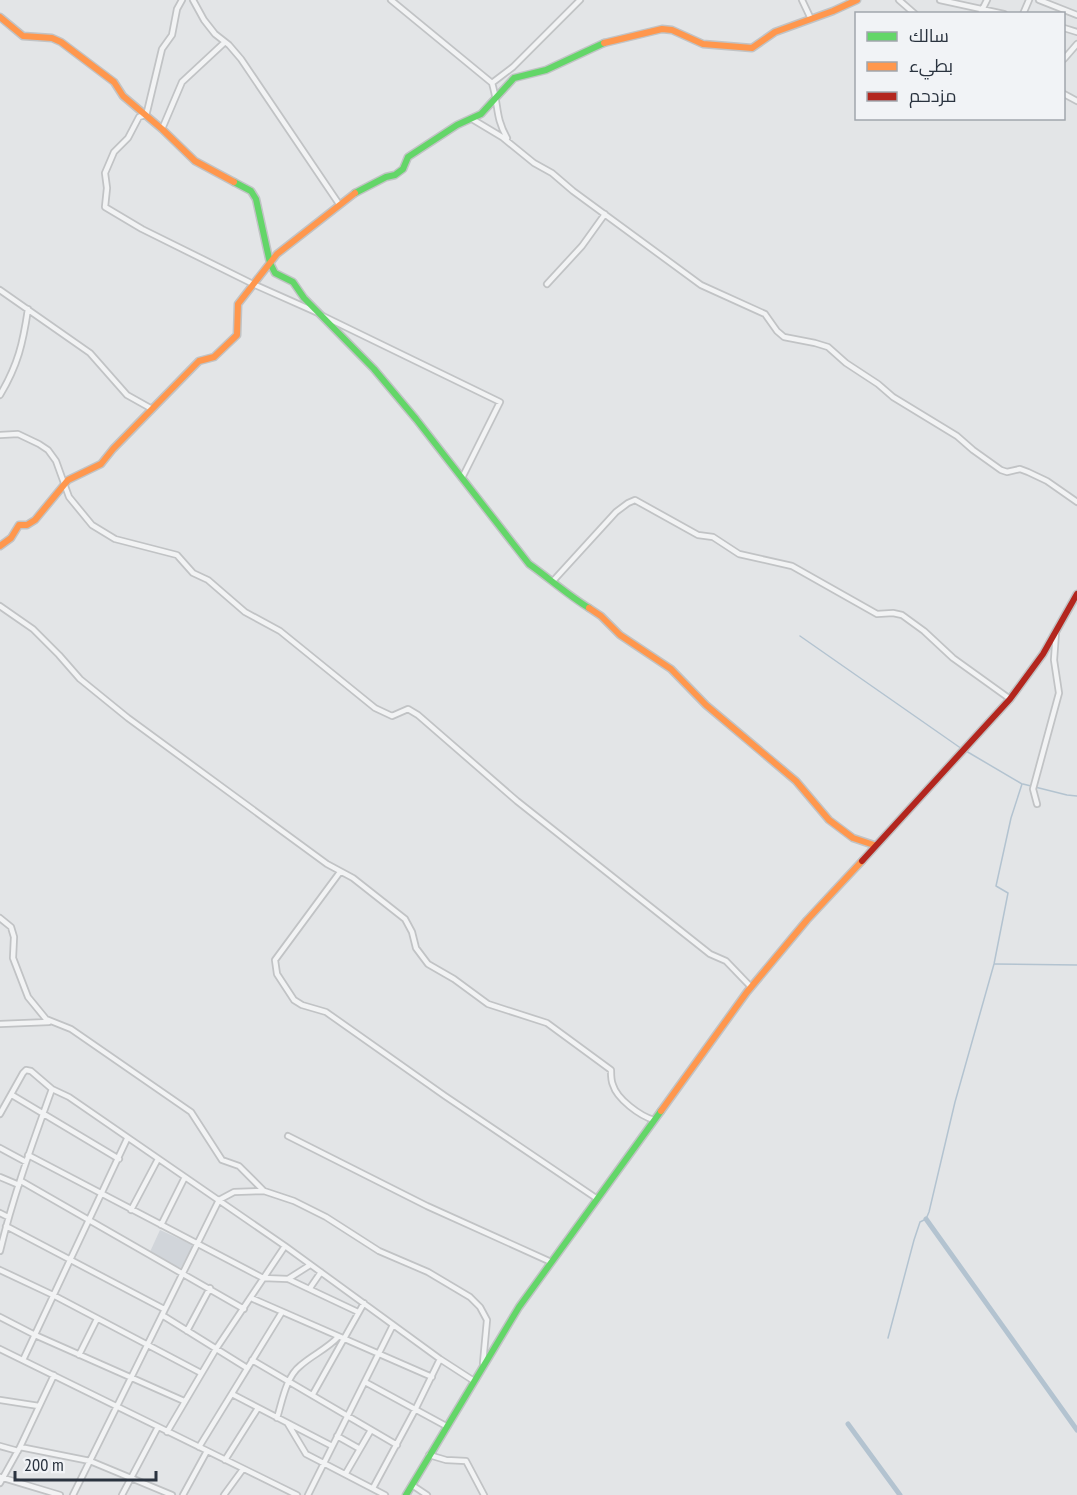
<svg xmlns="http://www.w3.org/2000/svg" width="1077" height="1495" viewBox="0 0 1077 1495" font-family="'PT Sans Narrow',Cairo,sans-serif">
  <rect width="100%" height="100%" fill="#e3e5e7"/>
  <path fill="#d1d5da" d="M160,1230l33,15 -12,23 -32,-14z"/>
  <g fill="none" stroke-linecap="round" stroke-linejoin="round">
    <path stroke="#b3c3d0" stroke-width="1.5" d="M800,636l162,113
      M1023,784l44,11 10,1
      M995,964l82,1
      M888,1338l26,-98 6,-18 6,-3 3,-7 26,-110 39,-138 14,-71 -12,-7 15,-68 11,-34 -56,-33"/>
    <path stroke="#b3c3d0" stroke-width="5" d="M926,1219l151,211
      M848,1424l52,71"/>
    <defs>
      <path id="street" d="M193,0l11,20 11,14 14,11 12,14 98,145
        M391,0l101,83c7,23 3,34 15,55
        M802,0l9,19
        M899,0l16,14
        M940,0l64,14
        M1039,0l38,15
        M980,14l7,-14
        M1023,14l6,-14
        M1064,28l13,4
        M1064,59l13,-15
        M492,83l21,-16 67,-67
        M1064,94l13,7
        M145,115l-6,2 -11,21 -14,14 -9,21 2,15 -2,19 37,22 111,55 63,28
        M146,116l16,-67 10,-14 5,-26 5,-9
        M472,119l30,18 32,26 18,10 21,18 128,94 64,29 12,17 7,6 31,6 13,4 18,16 32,21 15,13 64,39 16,14 28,20 6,2 13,-3 8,3 19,9 30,21
        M162,129l20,-47 43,-40
        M547,284l35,-38 23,-32
        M0,290l90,63 37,42 25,14
        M323,316l177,86 -38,76
        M0,395c18,-30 23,-52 28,-86
        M0,435l18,-1 21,10 9,6 8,11 13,36 23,28 23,14 62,16 16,18 15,7 37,32 35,19 95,77 17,8 16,-7 10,6 99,86 193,153 16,7 25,26
        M553,581l63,-69 12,-9 7,-3 63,35 15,2 26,17 53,12 85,48 16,-1 9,2 22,16 29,27 57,41
        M0,606l33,23 26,26 21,24 48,39 199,146 26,14 52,41 7,13 4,16 12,16 26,15 34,25 59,19 64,47c0,4 0,11 2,15 4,14 27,31 41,35
        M1037,804l-4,-15 26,-96 -5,-33 2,-28
        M340,872l-65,88 2,14 17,26 8,5 24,7 119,84 151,102
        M0,918l11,9 3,10 -1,21 15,39 18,22 25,10 120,83 31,48 17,6 25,25 30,10 32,16 53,34 49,21 42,25 10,10 7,13 -4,43
        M0,1024l49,-2
        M12,1095l107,64
        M0,1114l23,-41 3,-3 5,1 21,18 17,8 216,149 155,113 34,22
        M288,1136l139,70 124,56
        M0,1148l26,14
        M28,1155l235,123 25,1 70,33
        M0,1177l19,8
        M21,1181l223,128
        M131,1210l27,-51
        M0,1213l8,4
        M161,1225l24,-48
        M6,1226l158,83
        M0,1251c13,-55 33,-109 52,-162
        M0,1270l53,25 148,78
        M288,1279l22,-14
        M310,1288l11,-16
        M251,1298l181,79
        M162,1315l85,53
        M0,1317l35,18 149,66
        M187,1331l23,-43
        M0,1349l297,146
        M79,1355l18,-36
        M23,1360l104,-221
        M252,1360l145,85
        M365,1382l81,44
        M232,1394l100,52
        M313,1394l51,-91
        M0,1400l39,6
        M277,1418c5,-16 9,-41 23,-52 12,-11 27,-17 38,-29
        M288,1424l18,30 79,41
        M167,1432l49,-83 69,-103
        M337,1436l23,13
        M0,1446l18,5
        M20,1447l70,14 82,34
        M199,1447l83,-135
        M429,1455l17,5 20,1 18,34
        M225,1460l33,-52
        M346,1473l25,-43
        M0,1477l60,18
        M0,1483l20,-36 34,-72
        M412,1485l15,10
        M373,1488l42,-78 25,-51
        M73,1495l146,-295 15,-8 30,-1
        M122,1495l36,-68
        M183,1495l24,-44
        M224,1495l19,-26
        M308,1495l85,-170"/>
      <path id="fast" d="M234,182l17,9 5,8 14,64 5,10 18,9 11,16 70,71 42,50 113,145c21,15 39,31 60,44
        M355,193l31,-16 9,-2 8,-6 5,-12 49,-32 24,-11 33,-36 32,-8 58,-27
        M406,1495l113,-188 142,-196"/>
      <path id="slow" d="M0,17l23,19 29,2 9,4 53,40 9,14 39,33 33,32 39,21
        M604,43l58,-14 10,1 31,14 49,4 23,-16 58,-21 24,-11
        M0,546l11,-8 8,-13h8l8,-5 33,-40 33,-16 12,-15 86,-88 15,-4 23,-22 1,-31 39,-50 78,-61
        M589,608l12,8 19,19 51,34 35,36 90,76 33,39 24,18 21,7
        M661,1111l86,-119 60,-72 55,-59"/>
      <path id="jam" d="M862,861l148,-162 33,-45 34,-60"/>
    </defs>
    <use href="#street" stroke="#c1c3c5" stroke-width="8"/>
    <use href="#fast" stroke="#c1c3c5" stroke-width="9"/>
    <use href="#slow" stroke="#c1c3c5" stroke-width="9"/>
    <use href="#jam" stroke="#c1c3c5" stroke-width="9"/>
    <use href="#street" stroke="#f2f3f4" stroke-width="4.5"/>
    <use href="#fast" stroke="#63d668" stroke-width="6"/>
    <use href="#slow" stroke="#ff974d" stroke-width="6"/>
    <use href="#jam" stroke="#b3261e" stroke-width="6"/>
  </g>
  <rect x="855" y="12" width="210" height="108" fill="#f1f3f6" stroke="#a1a6ad" stroke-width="1.5"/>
  <rect x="867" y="32" width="30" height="9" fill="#63d668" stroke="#a1a6ad" stroke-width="1.5"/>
  <text x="909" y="42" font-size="18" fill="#2a333f">سالك</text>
  <rect x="867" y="62" width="30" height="9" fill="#ff974d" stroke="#a1a6ad" stroke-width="1.5"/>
  <text x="909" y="72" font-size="18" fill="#2a333f">بطيء</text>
  <rect x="867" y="92" width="30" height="9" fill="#b3261e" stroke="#a1a6ad" stroke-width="1.5"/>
  <text x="909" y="102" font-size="18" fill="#2a333f">مزدحم</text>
  <path d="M15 1471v9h141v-9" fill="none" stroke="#2a333f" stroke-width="3"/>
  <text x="24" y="1471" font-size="18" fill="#2a333f" stroke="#f1f3f6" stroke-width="4.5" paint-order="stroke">200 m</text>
</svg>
